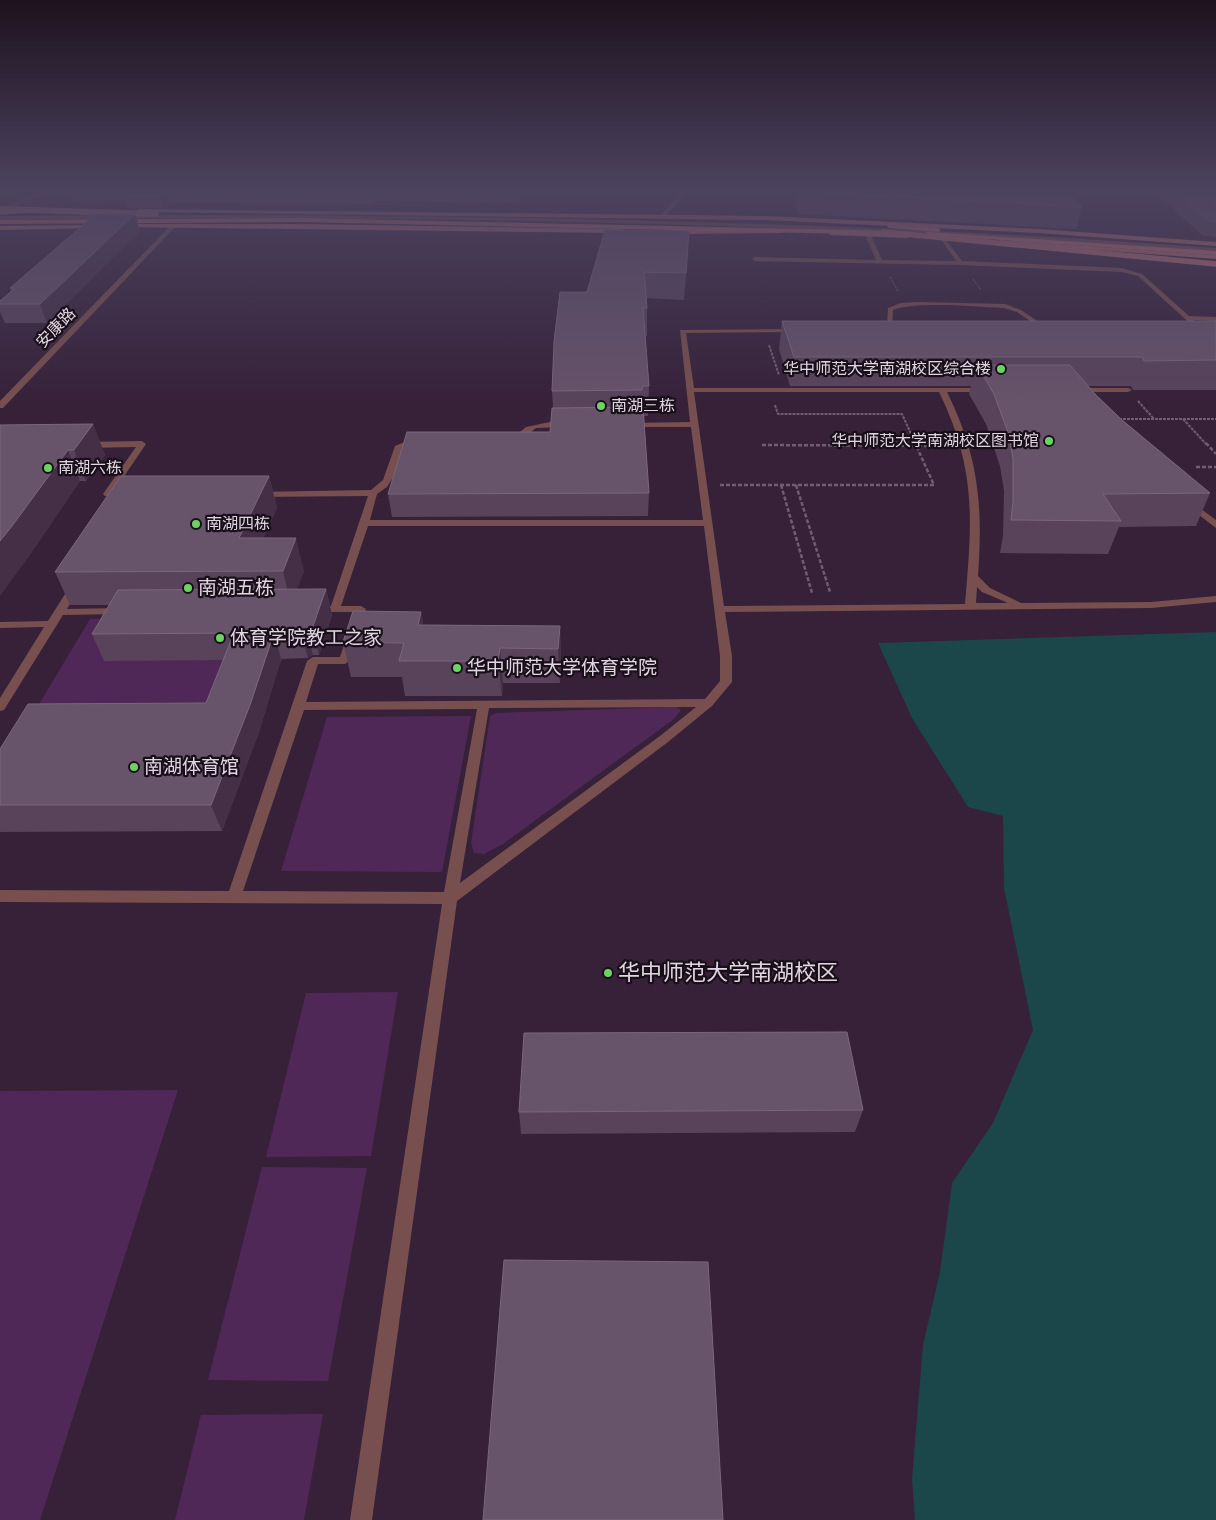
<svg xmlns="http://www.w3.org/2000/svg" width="1216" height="1520" viewBox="0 0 1216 1520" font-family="'Alegreya Sans','Noto Sans SC',sans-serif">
  <rect width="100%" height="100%" fill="#362139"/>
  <path fill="#502857" d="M127,618l155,41 -2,5 -65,65 -192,2 67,-112z
    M676,707l5,3 -7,9 -171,125 -19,10 -10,-1 -3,-10 19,-127 6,-3z
    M471,716l-29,156 -161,-1 46,-154z
    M398,992l-27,164 -105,1 40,-164z
    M178,1090l-138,430h-40v-429z
    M262,1167l105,1 -39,213 -120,-1z
    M323,1414l-19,106h-129l26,-105z"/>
  <path fill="#1b474a" d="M1216,632v888h-301l-3,-41 11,-134 17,-73 12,-89 41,-60 40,-93 -29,-142 -1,-72 -35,-9 -56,-89 -34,-75z"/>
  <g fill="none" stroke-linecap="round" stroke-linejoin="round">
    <path stroke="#705d72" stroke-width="1" stroke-dasharray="2.5 1" stroke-linecap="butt" d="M890,277l8,14
      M973,279l8,11"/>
    <path stroke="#705d72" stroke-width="2" stroke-dasharray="3 1" stroke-linecap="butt" d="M769,345l10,30
      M1138,401l16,18
      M775,405l3,9h124l14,31
      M1119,419h97
      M1183,419l24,26"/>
    <path stroke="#705d72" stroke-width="2.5" stroke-dasharray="4 2" stroke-linecap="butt" d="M1206,443l10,11
      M762,445l185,1
      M1196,467h20
      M720,485h214l-19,-42
      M781,485l31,108
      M796,485l34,107"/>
    <path fill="#774f4e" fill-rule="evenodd" d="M156,215c354,0 707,7 1060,33v4c-279,-21 -558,-30 -837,-33 -126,-1 -253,-2 -379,1v-4z"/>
    <path fill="#774f4e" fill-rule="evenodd" d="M45,190h8l-53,23v-4z
      M172,224l5,1 -174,183h-3v-7z
      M868,233l3,2 11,25 74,1 -16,-23 3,-2 19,25 160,7 20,6 47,42 27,1v4l-23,-1 23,21v6l-78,-71 -16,-4 -162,-7 -205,-4 -3,-2 3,-2 121,3 -11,-25z
      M917,302l88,2 16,6 28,19 -6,1 -26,-18 -13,-4c-28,-1 -86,-7 -111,2l-1,17 -14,4v-2l9,-4 1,-17 13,-5z
      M798,329l2,1v2l-114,1 8,55h297v4h-44c32,65 36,113 31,184l12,12 31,15 130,-1 65,-6v6l-65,6 -426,4 7,44v26l-20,24 -44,36 -211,159 -85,619h-22l92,-616 -442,-2v-12l229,1 78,-230 6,-4h27l15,-45h-42l-5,-3 5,-3h18l37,-110 -111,1 -3,-1v-4l117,-2 12,-10 12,-34c9,-4 17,-6 27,-5v4l-20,4 -7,25 -8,13 -10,7 -7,26h333l-12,-93h-62l-4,-2 4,-2 61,-1 -10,-92zM694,392h245c38,78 33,129 26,212l-241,2zM368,526h336l16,130v25l-15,18 -399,3 12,-38h27l6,-4 15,-51 -5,-3h-20zM977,587l5,5 26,11h-32zM696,707l-36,29 -200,147 29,-175zM477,709l-33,183 -201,-1 61,-181z
      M1072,388h56l4,2 -4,2h-56z
      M550,422l16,1 4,2 -4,2 -30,1 -17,14 -7,3 -4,-3 18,-15z
      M142,441l4,3 -32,47h11l5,3 -5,3 -20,-1 -2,-2 33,-47 -52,1 -4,-3 4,-3z
      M1189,500l27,20v8l-30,-23 -2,-2z
      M76,582l5,3 -14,24 54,-1 5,3 -5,3 -58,1 -59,95 -4,1v-13l44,-71 -44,1v-6l48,-1 24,-38z"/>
    <path fill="#774f4e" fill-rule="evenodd" d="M683,190h6l-25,28h-4v-2z"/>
    <path fill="#c37270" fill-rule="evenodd" d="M139,209l627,7 273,13 177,13v4l-177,-13 -273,-13 -629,-8z
      M0,211l32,-1 3,2 -35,3z
      M122,224h177l323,5 3,2 -3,2 -502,-6z
      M99,225l-2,3 -97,2v-4z
      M782,230l2,3 -112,1 -3,-2 3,-2z
      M828,232l79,2 3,2 -3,2 -77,-3z
      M1000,240l216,15v4l-214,-16z"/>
    <path fill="#d27876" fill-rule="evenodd" d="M302,218l597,13 3,2 -3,2 -597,-13 -302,2v-4z
      M890,225l48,3 3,2 -3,2 -50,-4 -1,-1z
      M928,232l288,19v4l-290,-20v-2z"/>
    <path stroke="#c37270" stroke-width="5.5" d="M883,232l333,32"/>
    <path stroke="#d27876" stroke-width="6" d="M0,209l156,5"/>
  </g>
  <path fill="#58435b" d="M69,190h453l-5,13 -140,-2 -2,3 -206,-1 -6,5h-36l-2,-8 -53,1z
    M794,190h269l19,17 -6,22 -278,-15z
    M1152,190h64v47l-14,-2z
    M140,231l-93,92h-42l-5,-11v-11l11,-10 -1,-3z
    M688,256l-4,44 -38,-2 1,10v28h-2l4,50 -1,30h-5l6,77 -1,23 -256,1 -4,-23 162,-62 3,-25 -1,-16 35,-99z
    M782,321h434v69h-83l-2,-4h-43l7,8 27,26 88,73 -14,33 -77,1 -11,27 -108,-1 3,-18 1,-44 -4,-25 -14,-42 -17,-30 2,-8h-181l-11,-37z
    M93,424l12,31 -19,26h-6l-53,78 -27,-134z
    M269,476l8,32 -14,30 41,33 -7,18h29l6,26 -13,40h-6l-5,3 -27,1 -22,73 -37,99 -222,1v-83l206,-46 17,-43 -119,1 -12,-27 17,-29h-39l-15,-33z
    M421,612l2,13 137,1 1,34 -1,23h-57l-1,13h-97l-3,-19h-51l-8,-35z
    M863,1110l-8,22 -334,2 -2,-22z"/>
  <path fill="#442f47" d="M375,190h1l1,11 -2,3 -1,-12z
    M517,190h5l-5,13 -1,-12z
    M165,191l4,12 -6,5 -3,-12z
    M135,214l5,17 -93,92 -7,-19z
    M689,231l-1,25 -4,44 2,-27z
    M93,424l12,31 -19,26 -12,-31z
    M68,450l12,31 -53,78 -27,37v-55z
    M269,476l8,32 -28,63 -10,-33z
    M296,538l8,33 -13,34 -8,-34z
    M326,589l6,26 -13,40 -7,-26z
    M421,612l6,34 -9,-21z
    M560,626l1,34 -1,23 -2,-34z
    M306,629l7,26 -5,3 -7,-26z
    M274,633l7,26 -22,73 -37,99 -11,-26z
    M500,648l3,35 -1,13 -4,-35z"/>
  <path fill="#67536a" stroke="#7a677d" d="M130,190h245l-1,2 -209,-1 -5,5h-37z
    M471,190h46l-1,1z
    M800,190h263l19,17 -282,-15z
    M1172,190h44v32l-8,-1z
    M96,214h39l-95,90h-40v-3l15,-13h-5z
    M605,230l84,1 -3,42 -42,-1 3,36h-4l6,78h-7v4l-90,1 2,-49 6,-50h27z
    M782,321h434v39l-72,1 -2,-4h-348z
    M977,365h93l25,29 27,26 88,73 -107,1 18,27 -110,-1 2,-18v-43l-4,-24 -15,-41z
    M643,407l6,86 -261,1 19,-62h143l2,-24z
    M93,424l-19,26h-6l-56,76 -12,15v-116z
    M121,476h148l-30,62h57l-13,33 -228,1z
    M326,589l-14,40h-6l-5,3 -27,1 -24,72 -39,100h-211v-56l28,-45 178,-1 28,-70 -142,1 26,-44z
    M353,611l68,1 -3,13 142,1 -2,23 -58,-1 -2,13h-99l5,-18 -61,-1z
    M847,1032l16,78 -344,2 5,-79z
    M504,1260l204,2 15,258h-240z"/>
  <linearGradient id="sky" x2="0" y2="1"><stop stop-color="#1e121f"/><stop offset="0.47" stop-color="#4c435f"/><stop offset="1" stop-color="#4c435f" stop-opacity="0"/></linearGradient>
  <rect width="1216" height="403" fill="url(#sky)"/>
  <g fill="#6cd362" stroke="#180f19" stroke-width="2">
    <circle cx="1001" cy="369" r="5"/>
    <circle cx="601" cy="406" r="5"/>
    <circle cx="1049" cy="441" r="5"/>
    <circle cx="48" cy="468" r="5"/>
    <circle cx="196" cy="524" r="5"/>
    <circle cx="188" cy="588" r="5"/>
    <circle cx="220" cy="638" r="5"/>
    <circle cx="457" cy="668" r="5"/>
    <circle cx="134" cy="767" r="5"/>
    <circle cx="608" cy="973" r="5"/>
  </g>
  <g text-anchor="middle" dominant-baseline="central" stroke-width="4.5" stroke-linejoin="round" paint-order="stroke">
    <g font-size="16" fill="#e2d4e4" stroke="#180f19">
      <text transform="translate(56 328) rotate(-46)">安康路</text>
    </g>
    <g font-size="16" fill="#e2d4e4" stroke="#180f19" text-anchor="start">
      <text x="991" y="369" text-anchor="end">华中师范大学南湖校区综合楼</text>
      <text x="611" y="406">南湖三栋</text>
      <text x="1039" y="441" text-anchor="end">华中师范大学南湖校区图书馆</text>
      <text x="58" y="468">南湖六栋</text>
      <text x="206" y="524">南湖四栋</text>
    </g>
    <g font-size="19" fill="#e2d4e4" stroke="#180f19" text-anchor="start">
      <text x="198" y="588">南湖五栋</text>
      <text x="230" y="638">体育学院教工之家</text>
      <text x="467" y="668">华中师范大学体育学院</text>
      <text x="144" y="767">南湖体育馆</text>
    </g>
    <g font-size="22" fill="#e2d4e4" stroke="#180f19" text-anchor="start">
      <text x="618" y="973">华中师范大学南湖校区</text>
    </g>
  </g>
</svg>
